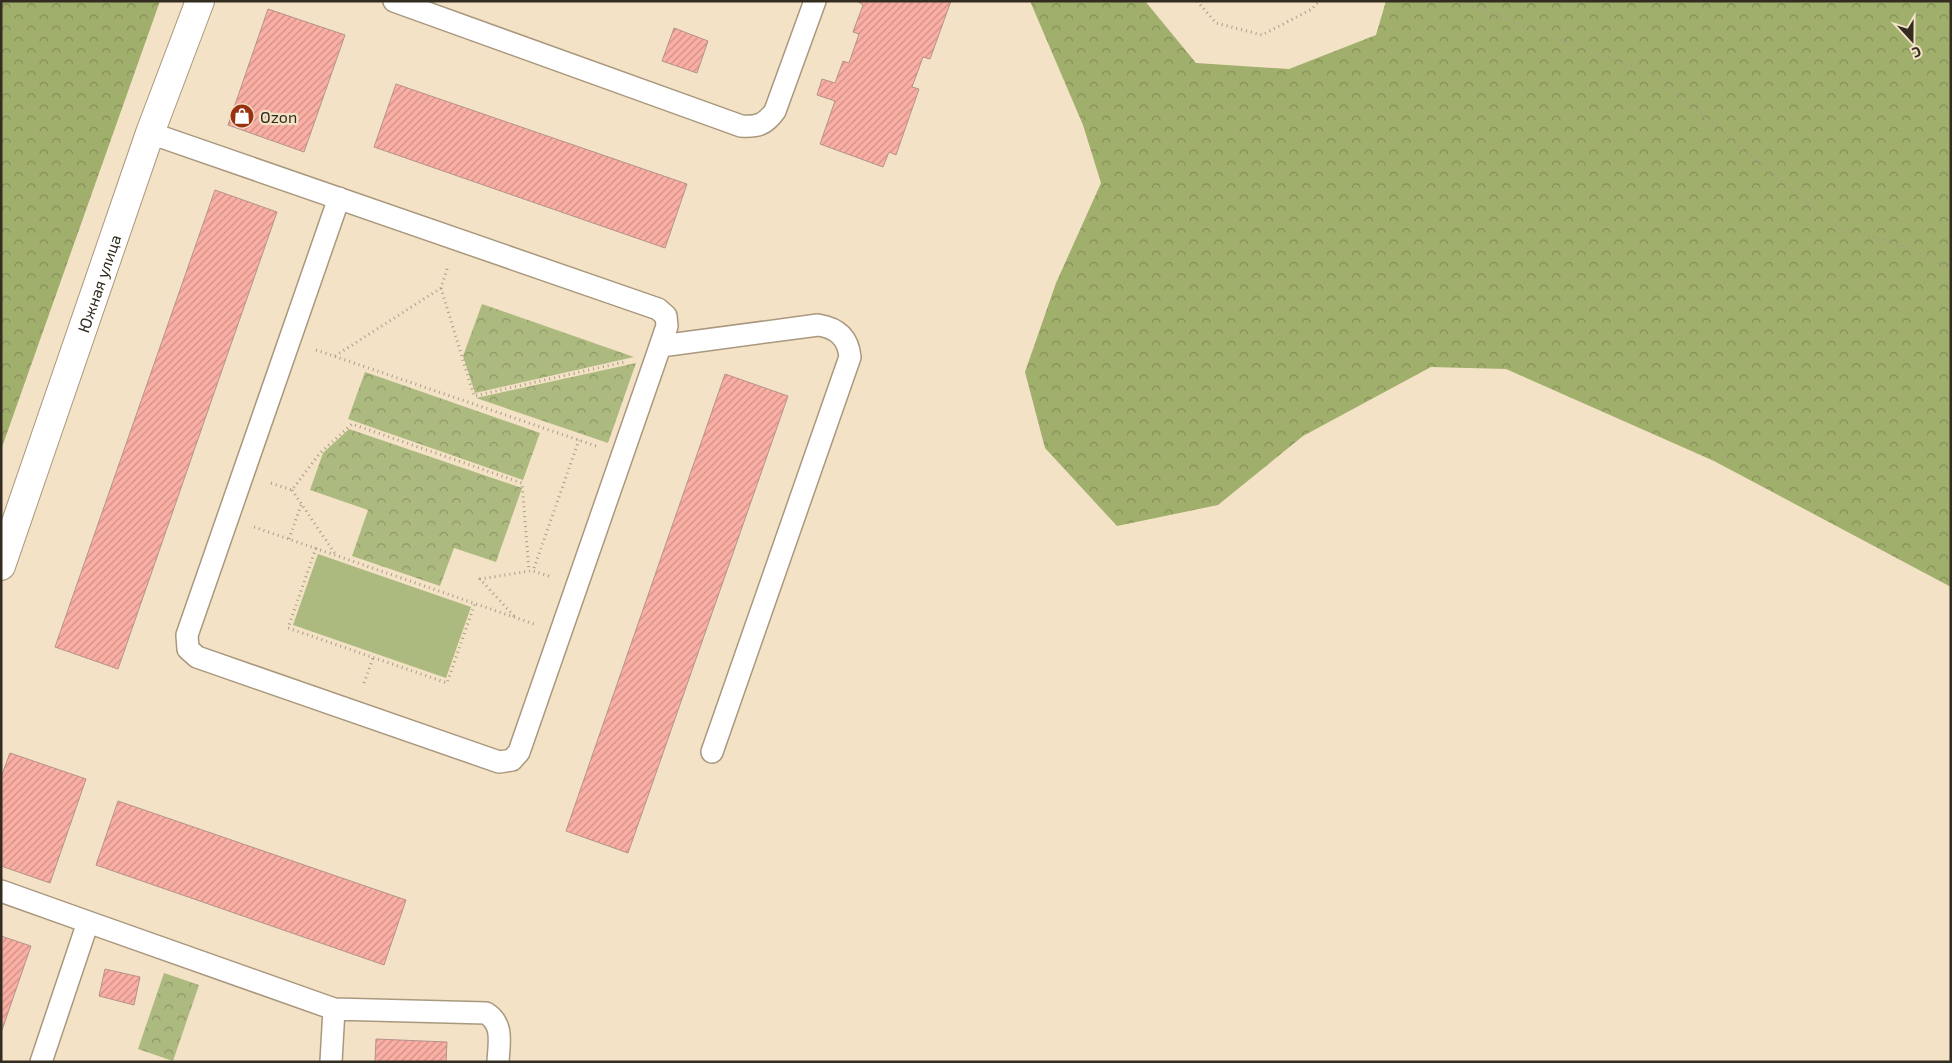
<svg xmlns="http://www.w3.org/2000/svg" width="1952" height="1063" viewBox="0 0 1952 1063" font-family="'Exo 2',sans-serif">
  <defs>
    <pattern id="forest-crowns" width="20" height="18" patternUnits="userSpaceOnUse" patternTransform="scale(1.25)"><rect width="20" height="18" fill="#a1af6c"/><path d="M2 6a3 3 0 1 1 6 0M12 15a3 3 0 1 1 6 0" fill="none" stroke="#848f58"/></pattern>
    <pattern id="park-crowns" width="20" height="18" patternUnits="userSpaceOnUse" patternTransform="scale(1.25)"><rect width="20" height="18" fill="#adba7f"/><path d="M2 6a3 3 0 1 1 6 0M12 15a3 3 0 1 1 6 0" fill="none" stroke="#8d9768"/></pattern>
    <pattern id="building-hatch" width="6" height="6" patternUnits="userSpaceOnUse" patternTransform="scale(1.25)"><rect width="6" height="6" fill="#fbafa4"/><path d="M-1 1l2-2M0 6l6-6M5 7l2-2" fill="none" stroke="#cc8f85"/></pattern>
  </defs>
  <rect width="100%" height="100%" fill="#f4e2c6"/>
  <path fill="url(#forest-crowns)" d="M1,1h159l-159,449z
    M1030,1h115l51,62 93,6 87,-34 10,-34h565v586l-237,-126 -208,-92 -75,-2 -128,69 -85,69 -101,21 -72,-78 -20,-76 31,-89 45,-100 -18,-58z"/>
  <path fill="url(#park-crowns)" d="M482,304l152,53 -159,36 -12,-37z
    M636,363l-28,80 -132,-45z
    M365,372l175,61 -17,47 -175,-61z
    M349,429l173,59 -26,74 -42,-14 -14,38 -88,-30 16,-46 -58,-20 13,-37z
    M164,973l35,12 -26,76 -35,-12z"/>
  <path fill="#adba7f" d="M318,554l153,53 -25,71 -153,-53z"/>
  <path fill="url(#building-hatch)" stroke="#b5928d" d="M857,1h94l-21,58 -7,-2 -11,30 7,2 -23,66 -7,-3 -6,15 -63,-23 15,-43 -18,-6 5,-16 13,4 8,-22 6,2 10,-29 -6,-2 10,-27z
    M268,9l77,26 -41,117 -76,-27z
    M674,28l34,13 -11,32 -35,-12z
    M396,84l291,100 -22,64 -291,-101z
    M215,190l62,22 -159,457 -63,-22z
    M725,374l63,22 -160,457 -62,-22z
    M10,753l76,26 -36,104 -49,-17v-89z
    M118,801l288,99 -22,65 -288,-100z
    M1,936l30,10 -30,87z
    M105,969l35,8 -6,28 -35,-9z
    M376,1039l71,3 -1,20h-71z"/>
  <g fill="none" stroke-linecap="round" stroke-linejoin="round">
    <defs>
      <path id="service" d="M394,1l347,125c16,1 24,-1 34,-15l40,-110
        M150,133l508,176 8,7 1,10 -13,38 -135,388 -7,8 -13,2 -302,-105 -9,-8 -1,-14 152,-437
        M661,346l157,-21c19,3 30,12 32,32l-138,395
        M1,891l87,31
        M334,1009l152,4c18,11 13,30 12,49
        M41,1062l47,-140 246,87 -3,53"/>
      <g id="minor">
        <path id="s1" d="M1,566l149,-433 50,-132"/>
      </g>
    </defs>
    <use href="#service" stroke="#aa987e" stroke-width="24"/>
    <use href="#minor" stroke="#aa987e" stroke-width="30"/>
    <path stroke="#aa9c87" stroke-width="3" stroke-dasharray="1 4" stroke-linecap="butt" d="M1197,1l19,22 46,12 50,-26 7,-8
      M1458,1l195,73 184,153 73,21 41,22
      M441,288l33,108 150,-34
      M316,350l280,96
      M335,356l106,-68 7,-22
      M271,483l21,7 28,-37 32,-29 170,59 7,88
      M292,490l44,65
      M254,527l280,97
      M289,539l12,-34
      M316,548l-28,80 159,55 28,-80
      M549,576l-16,-5 46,-131
      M514,616l-34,-37 50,-8
      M364,683l9,-25"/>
    <use href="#service" stroke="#fff" stroke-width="21"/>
    <use href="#minor" stroke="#fff" stroke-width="28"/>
  </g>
  <defs>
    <symbol id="shop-disc" viewBox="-11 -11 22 22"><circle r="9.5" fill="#993212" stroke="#f4e2c6"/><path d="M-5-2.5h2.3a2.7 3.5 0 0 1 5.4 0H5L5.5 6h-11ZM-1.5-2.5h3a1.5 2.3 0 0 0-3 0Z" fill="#fff"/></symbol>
  </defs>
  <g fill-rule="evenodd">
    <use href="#shop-disc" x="228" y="102" width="28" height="28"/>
  </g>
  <g text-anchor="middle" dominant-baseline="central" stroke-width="4.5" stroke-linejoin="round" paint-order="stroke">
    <g font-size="16" fill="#332c21" stroke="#f4e2c6" text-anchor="start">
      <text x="260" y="116">Ozon</text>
    </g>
    <g font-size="16" fill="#332c21" stroke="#f4e2c6">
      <text stroke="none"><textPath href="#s1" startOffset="299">Южная улица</textPath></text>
    </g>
  </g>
  <rect width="1952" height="1063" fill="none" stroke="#332c21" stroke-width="5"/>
  <g transform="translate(1912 40) rotate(159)" stroke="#f4e2c6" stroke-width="4" paint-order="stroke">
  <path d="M0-4L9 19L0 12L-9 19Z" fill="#332c21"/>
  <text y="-8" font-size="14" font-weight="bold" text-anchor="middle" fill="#332c21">С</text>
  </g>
</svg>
